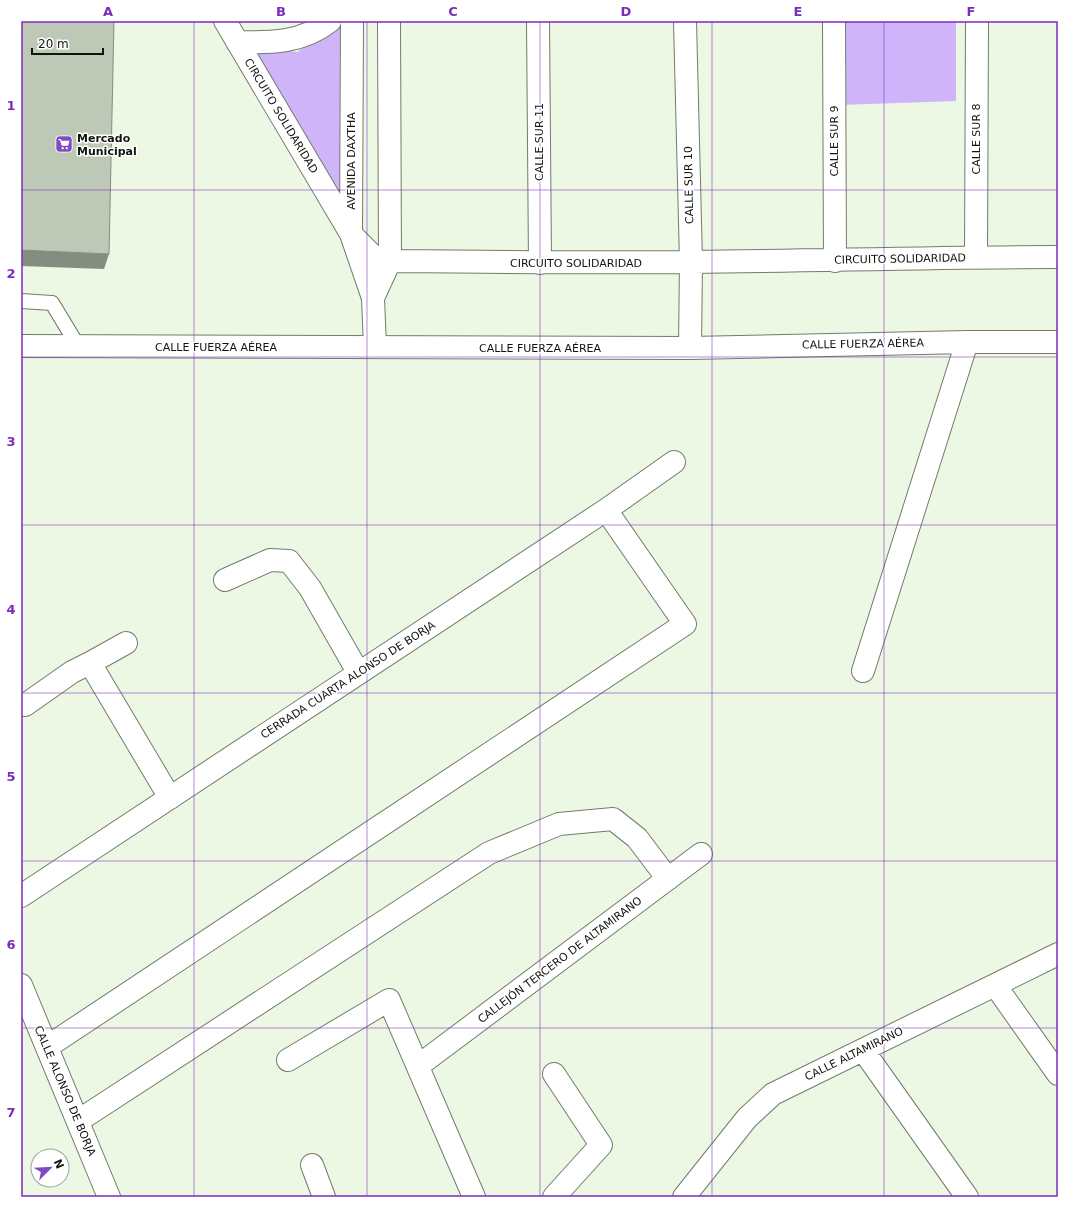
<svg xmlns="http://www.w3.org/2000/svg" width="1079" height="1218" viewBox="0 0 1079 1218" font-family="'DejaVu Sans',sans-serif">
  <rect width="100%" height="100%" fill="#ecf7e4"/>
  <path fill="#d0b4fa" d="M340,21h3l3,198 -102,-175 53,8 25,-15z
    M841,21h115v80l-117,4z"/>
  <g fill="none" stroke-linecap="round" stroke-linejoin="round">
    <defs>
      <path id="service" d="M21,301l31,2 26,43"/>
      <path id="minor" d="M225,21l126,213 22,22 17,5c101,1 201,2 302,1 122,-1 244,-5 366,-5
        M352,21l-1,213 22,64 2,49
        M538,21l2,242
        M685,21l6,241 -1,86
        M834,21l1,240
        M237,42c34,1 65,1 93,-21
        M976,257l1,-236
        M373,298l17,-37 -1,-240
        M21,346l669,2 277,-6h91
        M225,580l45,-20 19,1 21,27 48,84
        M90,663l80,135
        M863,671l104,-329
        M25,705l47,-33 18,-9 36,-20
        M21,896l585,-386 68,-48
        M21,985l88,212
        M995,985l63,89
        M47,1047l638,-423 -79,-114
        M863,1050l104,147
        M288,1060l101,-60 85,197
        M418,1066l283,-212
        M554,1074l47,71 -47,52
        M78,1121l411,-268 70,-29 54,-5 24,19 31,41
        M312,1165l12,32
        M684,1197l63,-79 26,-24 285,-140"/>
    </defs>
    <use href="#service" stroke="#727c6b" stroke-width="16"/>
    <use href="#minor" stroke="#727c6b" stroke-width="24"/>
    <use href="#service" stroke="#fff" stroke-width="14"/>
    <use href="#minor" stroke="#fff" stroke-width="22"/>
  </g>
  <path fill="#848d7f" d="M21,250l88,4 -5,15 -83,-3z"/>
  <path fill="#bdc9b6" stroke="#848d7f" d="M21,21h93l-5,233 -88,-4z"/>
  <path fill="none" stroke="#7b2cbf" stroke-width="1" stroke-opacity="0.55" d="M194,21v1176M367,21v1176M540,21v1176M712,21v1176M884,21v1176M21,190h1037M21,357h1037M21,525h1037M21,693h1037M21,861h1037M21,1028h1037"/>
  <defs>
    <symbol id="supermarket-square" viewBox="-11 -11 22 22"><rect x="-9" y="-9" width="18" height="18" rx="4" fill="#824ac1" stroke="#fff"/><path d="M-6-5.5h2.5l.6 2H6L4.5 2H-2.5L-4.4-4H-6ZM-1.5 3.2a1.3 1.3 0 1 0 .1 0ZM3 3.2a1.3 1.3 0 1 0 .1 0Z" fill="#fff"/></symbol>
  </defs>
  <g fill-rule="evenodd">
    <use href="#supermarket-square" x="54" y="134" width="20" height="20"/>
  </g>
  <g text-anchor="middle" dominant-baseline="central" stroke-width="3" stroke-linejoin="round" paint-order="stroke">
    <g font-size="11" fill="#10140e" stroke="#fff">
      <text transform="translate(281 116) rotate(59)">CIRCUITO SOLIDARIDAD</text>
      <text transform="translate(976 139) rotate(-90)">CALLE SUR 8</text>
      <text transform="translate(834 141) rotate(-90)">CALLE SUR 9</text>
      <text transform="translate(539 142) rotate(-90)">CALLE SUR 11</text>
      <text transform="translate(351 161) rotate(-90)">AVENIDA DAXTHA</text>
      <text transform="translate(689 185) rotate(-91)">CALLE SUR 10</text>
      <text transform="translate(900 259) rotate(-1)">CIRCUITO SOLIDARIDAD</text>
      <text x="576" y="263">CIRCUITO SOLIDARIDAD</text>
      <text transform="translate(863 344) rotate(-1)">CALLE FUERZA AÉREA</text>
      <text x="216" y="347">CALLE FUERZA AÉREA</text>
      <text x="540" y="348">CALLE FUERZA AÉREA</text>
      <text transform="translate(348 680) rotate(-33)">CERRADA CUARTA ALONSO DE BORJA</text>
      <text transform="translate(560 960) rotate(-37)">CALLEJÓN TERCERO DE ALTAMIRANO</text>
      <text transform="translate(854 1054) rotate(-26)">CALLE ALTAMIRANO</text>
      <text transform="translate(65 1091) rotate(67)">CALLE ALONSO DE BORJA</text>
    </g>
    <g font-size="11" font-weight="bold" fill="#10140e" stroke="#fff" text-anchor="start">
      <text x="77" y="138">Mercado<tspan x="77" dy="13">Municipal</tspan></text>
    </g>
  </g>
  <rect width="1079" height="1218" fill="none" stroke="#ffffff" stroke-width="44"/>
  <g transform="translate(50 1168) rotate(66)"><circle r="19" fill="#ffffff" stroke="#9fa19f"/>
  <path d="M0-3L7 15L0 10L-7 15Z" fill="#824ac1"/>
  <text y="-6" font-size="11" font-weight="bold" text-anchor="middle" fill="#10140e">N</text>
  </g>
  <path d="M32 48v6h71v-6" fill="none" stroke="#10140e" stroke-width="2"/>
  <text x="38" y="48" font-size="12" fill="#10140e" stroke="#ffffff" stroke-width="3" paint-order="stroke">20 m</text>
  <rect x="22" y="22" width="1035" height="1174" fill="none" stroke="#7b2cbf" stroke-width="1.5"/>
  <g font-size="13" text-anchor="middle" font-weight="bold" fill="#7b2cbf">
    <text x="108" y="16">A</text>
    <text x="281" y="16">B</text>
    <text x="453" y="16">C</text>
    <text x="626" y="16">D</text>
    <text x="798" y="16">E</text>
    <text x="971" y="16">F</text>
    <text x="11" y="110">1</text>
    <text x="11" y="278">2</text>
    <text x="11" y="446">3</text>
    <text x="11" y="614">4</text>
    <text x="11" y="781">5</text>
    <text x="11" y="949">6</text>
    <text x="11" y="1117">7</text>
  </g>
</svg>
